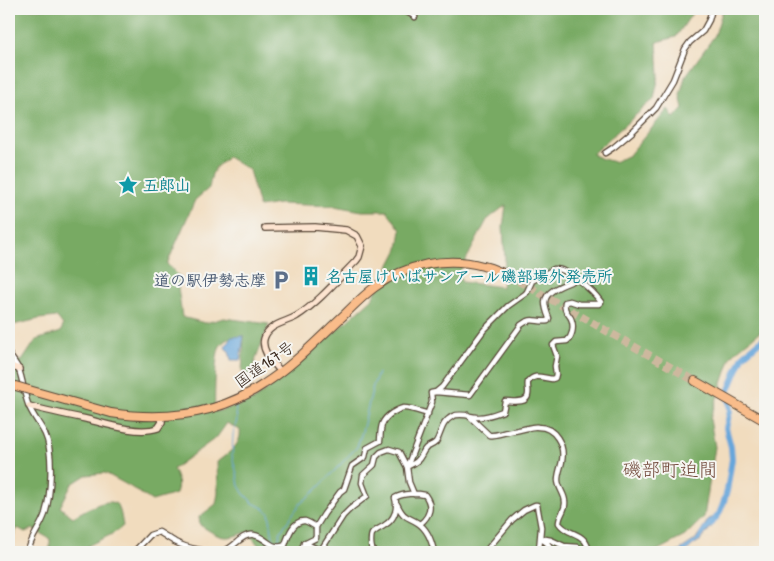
<svg xmlns="http://www.w3.org/2000/svg" width="774" height="561" viewBox="0 0 774 561" font-family="'Patrick Hand','Klee One',sans-serif">
  <rect width="100%" height="100%" fill="#f6f6f2"/>
  <filter id="ink" filterUnits="userSpaceOnUse"><feTurbulence type="fractalNoise" baseFrequency=".02" numOctaves="2"/><feDisplacementMap in="SourceGraphic" scale="10" xChannelSelector="R" yChannelSelector="G"/><feConvolveMatrix kernelMatrix="1 2 1 2 8 2 1 2 1" color-interpolation-filters="sRGB"/></filter>
  <filter id="wash" filterUnits="userSpaceOnUse"><feTurbulence type="fractalNoise" baseFrequency=".0096" numOctaves="4" result="noise"/><feDisplacementMap in="SourceGraphic" scale="20" xChannelSelector="R" yChannelSelector="G"/><feGaussianBlur stdDeviation="1.12" result="paint"/><feColorMatrix in="noise" values="0 0 0 0 0 0 0 0 0 0 0 0 0 0 0 0 0 1.4 0 .05"/><feComposite in="paint" operator="in"/></filter>
  <g filter="url(#wash)">
    <rect width="100%" height="100%" fill="#f1dcbe"/>
    <path fill="#78aa64" stroke="#5a6a41" fill-rule="evenodd" d="M9,9h686l-19,28 -19,5 2,33 -5,24 -62,55 8,4 14,4 15,-7 39,-46 6,9 9,-10 -3,-13 5,-18 30,-42 7,-23 3,-3h40v319l-25,20 -9,9 -21,62 5,28 -11,70 -19,19 -31,16h-391v-1l-15,-19c-25,8 -26,7 -48,-7l-1,-8 17,-13 2,-11 -1,-31c11,-9 25,-17 23,-32l-13,-7 -10,14 -44,32c5,11 6,14 3,25l-24,7 -23,-15 -24,-13 -19,2 -14,9 -12,23 13,10c9,-5 37,-23 45,-11 3,5 4,15 5,20 -12,12 -30,14 -43,26h-30v-13l-17,-10 -8,3 -7,-4 -9,15v-184l13,2 14,-21 25,-8 2,-7 -6,-8 -18,2 -30,7zM228,157l21,13 10,37 20,-3 55,2 28,5h25l14,19 -3,19 -26,50 -77,68 -41,33 -10,4 -29,8c-1,-10 0,-58 5,-66 6,-9 14,-9 24,-10l-2,36 8,3 19,-51 -45,-6 -19,5 -23,-6 -4,-30 2,-10 -13,-13 28,-64 14,-12 3,-14 4,-7zM506,205l-3,22 2,32 -3,28 -40,-5 -4,-7 29,-55z"/>
    <path fill="#67a6da" stroke="#51687c" d="M244,336l-4,24h-9l-2,-9 -3,-2 -1,-3 5,-5 1,-4z
      M715,517l2,1 -1,3 -15,19 -8,5 -7,7h-9l18,-12 14,-21z"/>
    <g fill="none" stroke-linecap="round" stroke-linejoin="round">
      <path stroke="#67a6da" stroke-width="1" d="M235,404l2,16 -4,14 -1,22 5,18 2,12 5,8 9,9 10,5 6,5 5,30
        M278,544l2,-11 5,-8 15,-21 16,-14 41,-43 5,-15 11,-46 5,-13
        M272,552l1,-5"/>
      <path stroke="#67a6da" stroke-width="6" d="M711,524l8,-10 4,-10 4,-13 5,-32 -1,-12 -5,-19 4,-17 -2,-19 15,-36 22,-19"/>
    </g>
  </g>
  <g filter="url(#ink)">
    <g fill="none" stroke-linecap="round" stroke-linejoin="round">
      <path stroke="#cdb89e" stroke-width="8" stroke-dasharray="8 4" stroke-linecap="butt" d="M508,275l187,106"/>
      <defs>
        <path id="street" d="M402,9c4,4 9,4 13,8
          M605,153l9,-6 18,-15 24,-24 17,-28 12,-31 5,-7 13,-11 6,-11 3,-11
          M554,269c13,-2 39,22 47,33l-2,2h-20l-9,-3 -5,1c-2,11 5,11 7,19 2,7 0,16 -5,20l-11,1 -3,3 4,11 -2,10 1,8 -1,4 -3,1c-10,-1 -17,-6 -24,3 -1,4 1,8 0,13 -1,9 -16,6 -23,6l-2,10c-8,3 -18,7 -27,6 -7,-1 -15,-4 -23,-1 -13,7 -11,17 -17,26 -3,3 -7,4 -10,6 -4,4 -5,10 -9,13 -2,2 -7,4 -10,6l25,-65 -1,-9 5,-1 6,-5 42,-57 24,-24 17,-12 2,-2 5,-11z
          M9,354c3,5 8,11 10,16 4,11 5,23 9,34 4,11 12,20 17,30 9,19 6,60 0,80 -5,15 -14,22 -17,38
          M436,392l34,3 51,-70c11,-9 16,-2 27,-4l1,-3c-2,-5 -4,-10 -4,-16 1,-13 22,-18 32,-23
          M468,415l21,20c6,1 12,-2 19,-3 3,-1 7,-1 11,-2 7,-1 13,-4 19,-3 17,0 27,18 24,34 -1,6 -4,12 -4,19 0,8 7,14 7,22 1,8 -6,13 -6,21 6,10 18,9 25,17 3,3 4,8 6,12
          M397,504c7,15 10,12 21,19 9,6 14,19 16,29
          M540,538l11,2 13,6 14,1 6,5
          M541,539l6,4 7,9
          M304,543l20,9
          M321,550l22,-34 7,-7 17,-13 -5,-13 1,-8 11,-10 2,-8 5,-5 8,-3 10,3 8,15 2,15 5,12
          M134,552l16,-17 9,-3c5,3 11,7 16,10 11,6 38,12 49,9 11,-4 18,-18 30,-16 13,2 17,16 31,10 3,-9 8,-25 20,-24 3,1 8,4 11,6
          M301,552c0,-9 8,-10 15,-14v-11l8,-13 16,-22 4,-3 8,-23 13,-9 2,-9 13,-7c1,-13 0,-20 12,-28 4,-2 8,-5 12,-5 7,0 17,4 24,6
          M374,552c-3,-3 -3,-6 -3,-11 0,-2 0,-5 1,-7 3,-4 9,-6 13,-9 10,-6 13,-17 10,-27 8,-5 21,-5 30,-3 8,11 5,21 -5,29
          M485,552l27,-32 12,-10 11,-5h2l4,22 -2,23 -1,2"/>
        <path id="secondary" d="M265,228l50,-1 31,3 11,6 5,10 -3,11 -3,4c-17,17 -38,42 -59,55 -12,7 -29,8 -33,23 -3,13 10,24 17,33
          M9,366l10,3
          M29,406c19,5 38,9 57,13 20,5 52,16 72,9l4,-6 -1,-6"/>
        <path id="highway" d="M695,381l70,40
          M29,390l82,23c53,8 107,2 153,-29 30,-19 54,-45 80,-69 10,-10 20,-20 31,-28 31,-23 72,-31 108,-21 9,2 17,6 25,9"/>
      </defs>
      <use href="#street" stroke="#564536" stroke-width="7"/>
      <use href="#secondary" stroke="#564536" stroke-width="8"/>
      <use href="#highway" stroke="#564536" stroke-width="10"/>
      <use href="#street" stroke="#fff" stroke-width="4.5"/>
      <use href="#secondary" stroke="#fde4d0" stroke-width="5.5"/>
      <use href="#highway" stroke="#f9bc8a" stroke-width="8"/>
      <defs>
        <path id="highway-bridge" d="M9,384l20,6"/>
      </defs>
      <use href="#highway-bridge" stroke="#564536" stroke-width="10" stroke-linecap="butt"/>
      <use href="#highway-bridge" stroke="#f9bc8a" stroke-width="8"/>
    </g>
  </g>
  <defs>
    <symbol id="sight-bare" viewBox="-9 -9 18 18"><path d="M0-6L1.8-2.2L6-1.7L2.9 1.2L3.7 5.4L0 3.3L-3.7 5.4L-2.9 1.2L-6-1.7L-1.8-2.2Z" fill="#0f9aa8" stroke="#f6f6f2" stroke-width="2.5" paint-order="stroke"/></symbol>
    <symbol id="building-bare" viewBox="-9 -9 18 18"><path d="M-4-6H4V6H1V3H-1V6H-4ZM-2.5-4.3h1.7v1.8h-1.7ZM.8-4.3h1.7v1.8H.8ZM-2.5-1h1.7V.8h-1.7ZM.8-1h1.7V.8H.8Z" fill="#0f9aa8" stroke="#f6f6f2" stroke-width="2.5" paint-order="stroke"/></symbol>
    <symbol id="parking-bare" viewBox="-9 -9 18 18"><path d="M-3.5-5.5H1a3.5 3.5 0 0 1 0 7H-1V5.5H-3.5ZM-1-3.4V-.6H.8a1.4 1.4 0 0 0 0-2.8Z" fill="#5c6f8a" stroke="#f6f6f2" stroke-width="2.5" paint-order="stroke"/></symbol>
  </defs>
  <g fill-rule="evenodd">
    <use href="#sight-bare" x="114" y="171" width="28" height="28"/>
    <use href="#building-bare" x="297" y="262" width="28" height="28"/>
    <use href="#parking-bare" x="267" y="266" width="28" height="28"/>
  </g>
  <g text-anchor="middle" dominant-baseline="central" stroke-width="4" stroke-linejoin="round" paint-order="stroke">
    <g font-size="16" font-weight="bold" fill="#0d838f" stroke="#f6f6f2" text-anchor="start">
      <text x="143" y="185">五郎山</text>
      <text x="326" y="276">名古屋けいばサンアール磯部場外発売所</text>
    </g>
    <g font-size="16" font-weight="bold" fill="#4e5e75" stroke="#f6f6f2" text-anchor="end">
      <text x="266" y="280">道の駅伊勢志摩</text>
    </g>
    <g font-size="16" fill="#3b2a1e" stroke="#f6f6f2">
      <text transform="translate(264 364) rotate(-35)">国道167号</text>
    </g>
    <g font-size="19" fill="#754e40" stroke="#f6f6f2">
      <text x="670" y="469">磯部町迫間</text>
    </g>
  </g>
  <rect width="774" height="561" fill="none" stroke="#f6f6f2" stroke-width="30"/>
</svg>
